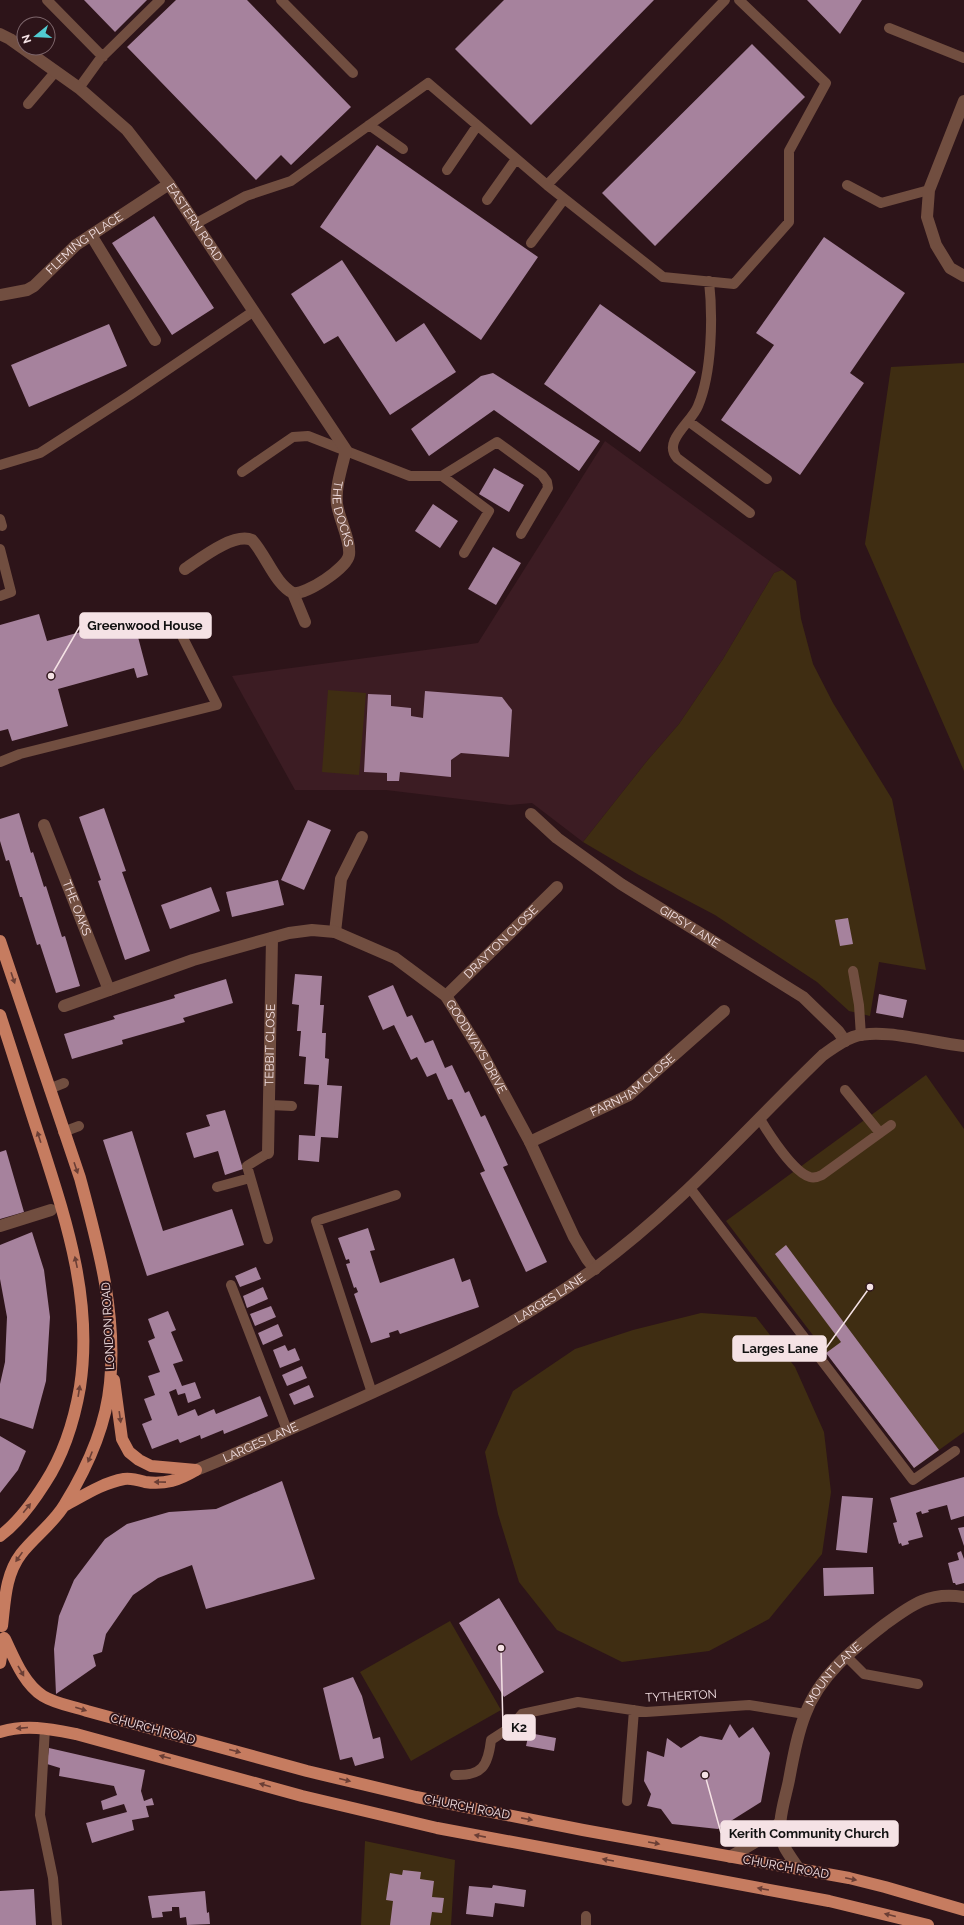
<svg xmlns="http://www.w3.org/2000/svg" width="964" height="1925" viewBox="0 0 964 1925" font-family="Raleway,sans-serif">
  <rect width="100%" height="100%" fill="#2d1419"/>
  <path fill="#3c1c23" d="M605,441l177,129 -8,3 -51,86 -44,65 -32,37 -64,81 -51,-39 -22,2 -124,-15h-91l-63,-114 246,-33z"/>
  <path fill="#3f2d12" d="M964,363v408l-99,-227 26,-177z
    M782,570l14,11 5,38 12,45 20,39 59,96 34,171 -47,-8 -9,54 -21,-5 -32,-29 -102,-67 -76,-40 -56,-33 64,-81 32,-37 44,-65 51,-86z
    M328,690l38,3 -7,82 -37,-3z
    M926,1075l38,54v303l-50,36 -188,-247z
    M701,1313l55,4 39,50 29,65 7,60 -9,62 -53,65 -60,32 -87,11 -65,-32 -38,-48 -21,-68 -13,-62 28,-61 62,-42 58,-19z
    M450,1621l51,89 -90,51 -51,-89z
    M365,1841l90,19 -4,65h-90z"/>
  <path fill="#a6829d" d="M84,0h63l-32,32z
    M176,0h71l104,107 -60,58 -10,-10 -25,25 -129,-133z
    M504,0h150l-123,125 -76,-76z
    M807,0h55l-22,34z
    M752,44l53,53 -150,149 -53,-53z
    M377,145l161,112 -57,83 -161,-113z
    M154,216l60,92 -42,27 -60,-92z
    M824,237l81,56 -55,80 14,10 -64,92 -79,-55 53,-75 -18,-12z
    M342,260l54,82 28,-19 32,49 -66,43 -52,-79 -14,8 -33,-50z
    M600,304l96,68 -56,80 -96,-68z
    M109,324l18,42 -98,41 -18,-42z
    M493,373l107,68 -21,30 -85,-61 -65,46 -18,-27 70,-53z
    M494,468l30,17 -15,27 -30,-18z
    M433,504l25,17 -18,27 -25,-17z
    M493,547l28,16 -25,42 -28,-16z
    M39,614l8,27 86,-23 15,57 -11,3 -3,-10 -76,21 10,37 -56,15 -4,-12 -8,2v-106z
    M425,691l77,6 10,13 -3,47 -48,-4 -10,7v17l-51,-5 -1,9h-12v-8l-23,-1 4,-78 23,1v11l20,2v8l12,2z
    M104,808l22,63 -4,1 28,79 -25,9 -27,-79 3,-1 -22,-63z
    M19,813l12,40 2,-1 11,35 2,-1 16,51 3,-1 15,50 -24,7 -16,-49 -3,1 -15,-48h-2l-11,-37 -3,1 -6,-20v-22z
    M308,820l23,10 -27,60 -23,-10z
    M278,880l6,25 -52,12 -6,-25z
    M211,887l9,24 -50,18 -9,-24z
    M848,918l5,26 -13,2 -5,-26z
    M295,974l27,2 -2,29h4l-2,28h4l-1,25 4,1 -2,26 15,1 -4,52 -17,-1 -2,25 -21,-2 1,-25 16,1 4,-51 -15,-1 2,-27 -7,-1 2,-25h-4l2,-26 -7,-1z
    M226,979l7,24 -50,15 2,4 -63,18 1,4 -51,15 -8,-25 51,-15 -2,-3 62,-18 -1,-3z
    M393,985l14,32 5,-2 13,28 8,-3 12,28 7,-3 13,28 4,-2 12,26 4,-2 23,50 -5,2 44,95 -21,10 -46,-99 5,-2 -33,-72 -4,1 -12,-27 -9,4 -10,-20 -6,3 -17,-35 -11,5 -15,-34z
    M879,994l28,6 -4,18 -27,-5z
    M225,1110l18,59 -18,6 -7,-24 -24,7 -8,-25 24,-7 -4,-11z
    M132,1131l31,100 69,-22 12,36 -97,31 -44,-136z
    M6,1150l18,62 -24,7v-67z
    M368,1228l7,22 -5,1 10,32 74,-25 8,24 8,-3 9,28 -79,27 -2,-4 -9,3 1,4 -19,6 -17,-49 4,-2 -2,-5 -2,1 -8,-24 4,-1 -1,-4 -3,1 -8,-22z
    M32,1232l12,38 6,47 -4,64 -13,48 -33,-11v-34l5,-22 2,-45 -7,-38v-34z
    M786,1245l153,205 -25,18 -88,-115 15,-11 -66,-88z
    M256,1267l5,12 -21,8 -5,-11z
    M263,1287l5,12 -21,9 -4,-12z
    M271,1306l5,11 -21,9 -5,-12z
    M168,1311l8,19 -5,2 12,29 -10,3 9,22 13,-4 6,16 -13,5 -3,-10 -7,2 -2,-6 -7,3 9,24 17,-7 3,7 16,-7 2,5 44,-18 8,20 -44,18 -1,-4 -22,9 -1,-4 -20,8 -2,-4 -26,10 -10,-25 10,-4 -8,-21 11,-4 -7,-19 12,-4 -12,-31 7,-3 -7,-19z
    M278,1324l5,12 -20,9 -5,-12z
    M285,1345l3,6 7,-3 5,12 -20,8 -7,-18z
    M302,1366l5,12 -20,8 -5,-11z
    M309,1385l5,12 -20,8 -5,-11z
    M0,1436l26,15 -8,19 -18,23z
    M964,1477v39l-13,4 -4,-15 -19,5 1,2 -7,2 -1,-3 -5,2 7,24 -15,4 1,3 -7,2 -1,-3 -2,1 -6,-21 4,-1 -7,-24z
    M282,1481l33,98 -109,30 -14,-44 -34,13 -25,17 -27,39 -4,18 -9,3 3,11 -40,28 -2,-45 5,-33 15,-36 31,-41 22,-15 42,-12 47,-3z
    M842,1496l31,2 -6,55 -31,-3z
    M964,1527v19l-6,-18z
    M961,1551l3,8v24l-8,2 -1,-2h-2l-5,-20 11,-3 -2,-7z
    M873,1567l1,27 -50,2 -1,-28z
    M499,1598l45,74 -40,25 -45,-74z
    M353,1677l9,19 11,43 7,-2 4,21 -29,8 -3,-9 -12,3 -17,-72z
    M730,1724l9,14 14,-11 17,26 -9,49 -43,27 -46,-5 -11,-15 -14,-3 4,-12 -7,-13 3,-30 17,6 3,-19 14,10 19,-12 22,4z
    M529,1733l27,5 -2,13 -28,-5z
    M49,1748l96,22 -4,21 3,10 8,-3 2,7 -8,1 3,11 -17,3 2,10 -42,13 -6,-20 41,-11 -3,-8 -21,6 -2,-9 16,-6 -3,-9 -55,-10 1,-8 -13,-4z
    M403,1870l18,2 -1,7 14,2 -2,16 12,1 -2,15 -10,-1 -2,13h-40l3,-24 -7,-1 4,-27 12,2z
    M493,1885l33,5 -2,17 -29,-4 -2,14 -27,-3 3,-28 23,2z
    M34,1889l2,36h-36v-34z
    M205,1891l2,22 2,-1 1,12 -23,1 -1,-8 -6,1 -1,-11h-7v4l-10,1 1,5 -11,1 -4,-22z"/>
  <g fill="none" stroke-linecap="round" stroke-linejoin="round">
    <path stroke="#714e40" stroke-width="10" d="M47,0l56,57
      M281,0l72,73
      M889,28l75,30
      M79,88l21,-29 60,-59
      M28,104l28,-33
      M369,125l34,24
      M447,170l30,-44
      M547,185l178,-185
      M847,185l34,18 48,-13
      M487,200l29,-41
      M195,224l51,-28 45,-15 137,-98 119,102 116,92 71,7 55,-62v-71l37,-68 -87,-83
      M531,243l33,-44
      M709,281c4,36 3,92 -11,125 -6,16 -36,35 -21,52l73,55
      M688,421l79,58
      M0,465l40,-12 90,-58 124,-84
      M242,472l51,-35 15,-1 102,40h32l47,35 -25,42
      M442,476l55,-34 45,33 5,7 1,6 -27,46
      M0,519l2,7
      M0,549l11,43 -11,4
      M0,762l20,-8 197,-49 -34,-67
      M853,971l6,34 2,31
      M49,1089l15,-6
      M845,1090l35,43
      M270,1105l22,1
      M760,1119c9,15 33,53 50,58 4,1 8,0 12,-2l69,-50
      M63,1132l16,-6
      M217,1187l33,-9
      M690,1188l223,292 42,-29
      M268,1239l-21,-73 21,-13
      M231,1285l56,145
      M372,1393l-56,-172 80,-26
      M846,1656l18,18 54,10
      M45,1728l-5,87 13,63 4,47
      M455,1775c27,1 33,-9 36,-35l20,-13 11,-13 56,-12 68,10 103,-7 56,9
      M627,1801l7,-91
      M586,1925v-9"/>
    <g stroke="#714e40" stroke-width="12">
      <path id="s1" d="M0,34l10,5 69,49 48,42 42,54 177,266c-4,17 -11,37 -9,54 2,15 14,37 12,51 -2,13 -43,40 -56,38"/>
      <path d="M964,101l-35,89 -2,27 9,28 14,23 14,8"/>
      <path d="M91,235l64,105"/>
      <path id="s2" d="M0,295l27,-5 7,-4 42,-41 93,-61"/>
      <path d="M185,569c15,-10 49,-37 67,-29 14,15 23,44 41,53l12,29"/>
      <path id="s3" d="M531,814l26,24 64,46 182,113 35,34 7,10"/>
      <path id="s4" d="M44,825l65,165"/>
      <path d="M335,932l6,-53 21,-42"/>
      <path id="s5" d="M446,996l111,-109"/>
      <path id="s6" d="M64,1006l129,-46 96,-27 23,-3 23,2 60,26 51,38 38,61 46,85 44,95 13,22 8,10"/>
      <path id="s7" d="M530,1142l99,-47 95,-84"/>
      <path id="s8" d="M268,1153l4,-215"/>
      <path d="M0,1226l51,-16"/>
      <path id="s9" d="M196,1470c39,-15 77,-34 115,-50 99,-43 196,-88 283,-151 85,-62 154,-142 229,-214 10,-7 19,-14 30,-18 28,-10 80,6 111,9"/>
      <path d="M730,1857l42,-25 8,-10"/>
      <path id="s10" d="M798,1868c-4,-6 -9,-13 -13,-20 -11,-21 0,-47 4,-68 4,-22 8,-45 16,-65 14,-39 48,-66 79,-90 27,-20 45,-34 80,-28"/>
    </g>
    <path stroke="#c67c60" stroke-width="12" d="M0,941l80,237c18,67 37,135 30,205 -4,44 -23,85 -45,121 -11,19 -31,33 -44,50 -16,21 -16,48 -19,72
      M0,1015c14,42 27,85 41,127 26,81 52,159 39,245 -6,35 -16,67 -35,96 -12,19 -26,39 -45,53
      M114,1380l8,59 7,13 10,8 12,6 45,4
      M64,1506c19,-10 38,-23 60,-27 8,-1 14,1 21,3 20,3 34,-2 51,-12
      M5,1639c9,19 19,45 38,57 13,8 29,10 44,15l220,60 109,26 167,33 266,48 36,9 79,23
      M0,1663l4,-25
      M0,1732c26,-8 50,-3 76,2l226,62 135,32 392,73 99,24"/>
  </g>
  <defs><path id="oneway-solid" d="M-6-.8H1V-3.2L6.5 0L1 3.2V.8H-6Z"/></defs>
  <g fill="#6a3e35">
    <use href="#oneway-solid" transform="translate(13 978) rotate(71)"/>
    <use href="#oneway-solid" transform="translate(39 1137) rotate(-108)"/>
    <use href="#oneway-solid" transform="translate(76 1168) rotate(71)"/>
    <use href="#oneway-solid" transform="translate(76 1262) rotate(-102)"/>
    <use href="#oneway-solid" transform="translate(79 1391) rotate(-81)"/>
    <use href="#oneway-solid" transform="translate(120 1417) rotate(82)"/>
    <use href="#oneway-solid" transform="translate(90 1457) rotate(112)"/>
    <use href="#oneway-solid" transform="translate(160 1482) rotate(-179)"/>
    <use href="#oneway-solid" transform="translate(27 1508) rotate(-51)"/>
    <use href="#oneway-solid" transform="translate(19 1557) rotate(125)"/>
    <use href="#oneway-solid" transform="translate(21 1671) rotate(60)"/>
    <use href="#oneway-solid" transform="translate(81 1709) rotate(17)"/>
    <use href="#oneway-solid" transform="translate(22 1728) rotate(175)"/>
    <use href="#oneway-solid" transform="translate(235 1751) rotate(15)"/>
    <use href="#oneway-solid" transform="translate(165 1757) rotate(-165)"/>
    <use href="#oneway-solid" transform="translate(345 1780) rotate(14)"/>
    <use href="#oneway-solid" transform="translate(265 1785) rotate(-164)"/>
    <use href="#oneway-solid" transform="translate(527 1819) rotate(11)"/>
    <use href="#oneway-solid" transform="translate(480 1836) rotate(-169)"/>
    <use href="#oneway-solid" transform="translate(654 1843) rotate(10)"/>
    <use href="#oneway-solid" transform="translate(608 1860) rotate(-170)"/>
    <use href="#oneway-solid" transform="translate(851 1879) rotate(12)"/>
    <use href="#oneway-solid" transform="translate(763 1889) rotate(-170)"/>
    <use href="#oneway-solid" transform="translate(890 1915) rotate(-166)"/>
  </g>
  <g text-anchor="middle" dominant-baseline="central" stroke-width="4" stroke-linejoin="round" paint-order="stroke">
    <g font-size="12" fill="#f5e2e5" stroke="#2d1419">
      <text stroke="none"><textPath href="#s1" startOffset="274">EASTERN ROAD</textPath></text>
      <text stroke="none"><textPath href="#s2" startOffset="102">FLEMING PLACE</textPath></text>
      <text stroke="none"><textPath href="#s1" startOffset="613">THE DOCKS</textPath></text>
      <text stroke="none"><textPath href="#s4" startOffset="89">THE OAKS</textPath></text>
      <text stroke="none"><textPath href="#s3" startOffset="195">GIPSY LANE</textPath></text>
      <text stroke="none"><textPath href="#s5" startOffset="77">DRAYTON CLOSE</textPath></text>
      <text stroke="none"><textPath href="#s8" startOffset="108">TEBBIT CLOSE</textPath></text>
      <text stroke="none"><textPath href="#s6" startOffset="471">GOODWAYS DRIVE</textPath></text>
      <text stroke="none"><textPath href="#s7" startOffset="118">FARNHAM CLOSE</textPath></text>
      <text stroke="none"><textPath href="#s9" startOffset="394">LARGES LANE</textPath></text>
      <text transform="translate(108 1326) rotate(-93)">LONDON ROAD</text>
      <text stroke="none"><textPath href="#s9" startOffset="70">LARGES LANE</textPath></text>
      <text stroke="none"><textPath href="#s10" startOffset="211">MOUNT LANE</textPath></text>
      <text transform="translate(681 1696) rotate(-3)">TYTHERTON</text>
      <text transform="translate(153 1729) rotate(15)">CHURCH ROAD</text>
      <text transform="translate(467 1807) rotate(11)">CHURCH ROAD</text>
      <text transform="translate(786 1867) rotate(10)">CHURCH ROAD</text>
    </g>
  </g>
  <path fill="none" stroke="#f5e2e5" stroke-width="1.5" d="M51 676L80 626M870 1287L826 1348M501 1648L503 1728M705 1775L721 1833"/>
  <g fill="#f5e2e5" stroke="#2d1419" stroke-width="1.5">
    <circle cx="51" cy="676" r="4"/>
    <circle cx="870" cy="1287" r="4"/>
    <circle cx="501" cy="1648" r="4"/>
    <circle cx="705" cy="1775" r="4"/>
  </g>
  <g fill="#f5e2e5" stroke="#f5e2e5" stroke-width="1.5">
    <rect x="80" y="613" width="131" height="25" rx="4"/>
    <rect x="733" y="1336" width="93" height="25" rx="4"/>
    <rect x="503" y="1715" width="32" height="25" rx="4"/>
    <rect x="721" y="1821" width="177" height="25" rx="4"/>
  </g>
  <g font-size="13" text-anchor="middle" font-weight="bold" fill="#111">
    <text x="145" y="630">Greenwood House</text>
    <text x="780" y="1353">Larges Lane</text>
    <text x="519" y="1732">K2</text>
    <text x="809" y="1838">Kerith Community Church</text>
  </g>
  <g transform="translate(36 36) rotate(252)"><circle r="19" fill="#2d1419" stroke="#7d666b"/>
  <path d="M0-3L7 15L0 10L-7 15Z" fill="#51ccd2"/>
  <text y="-6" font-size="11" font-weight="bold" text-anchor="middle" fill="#f5e2e5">N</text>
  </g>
</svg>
